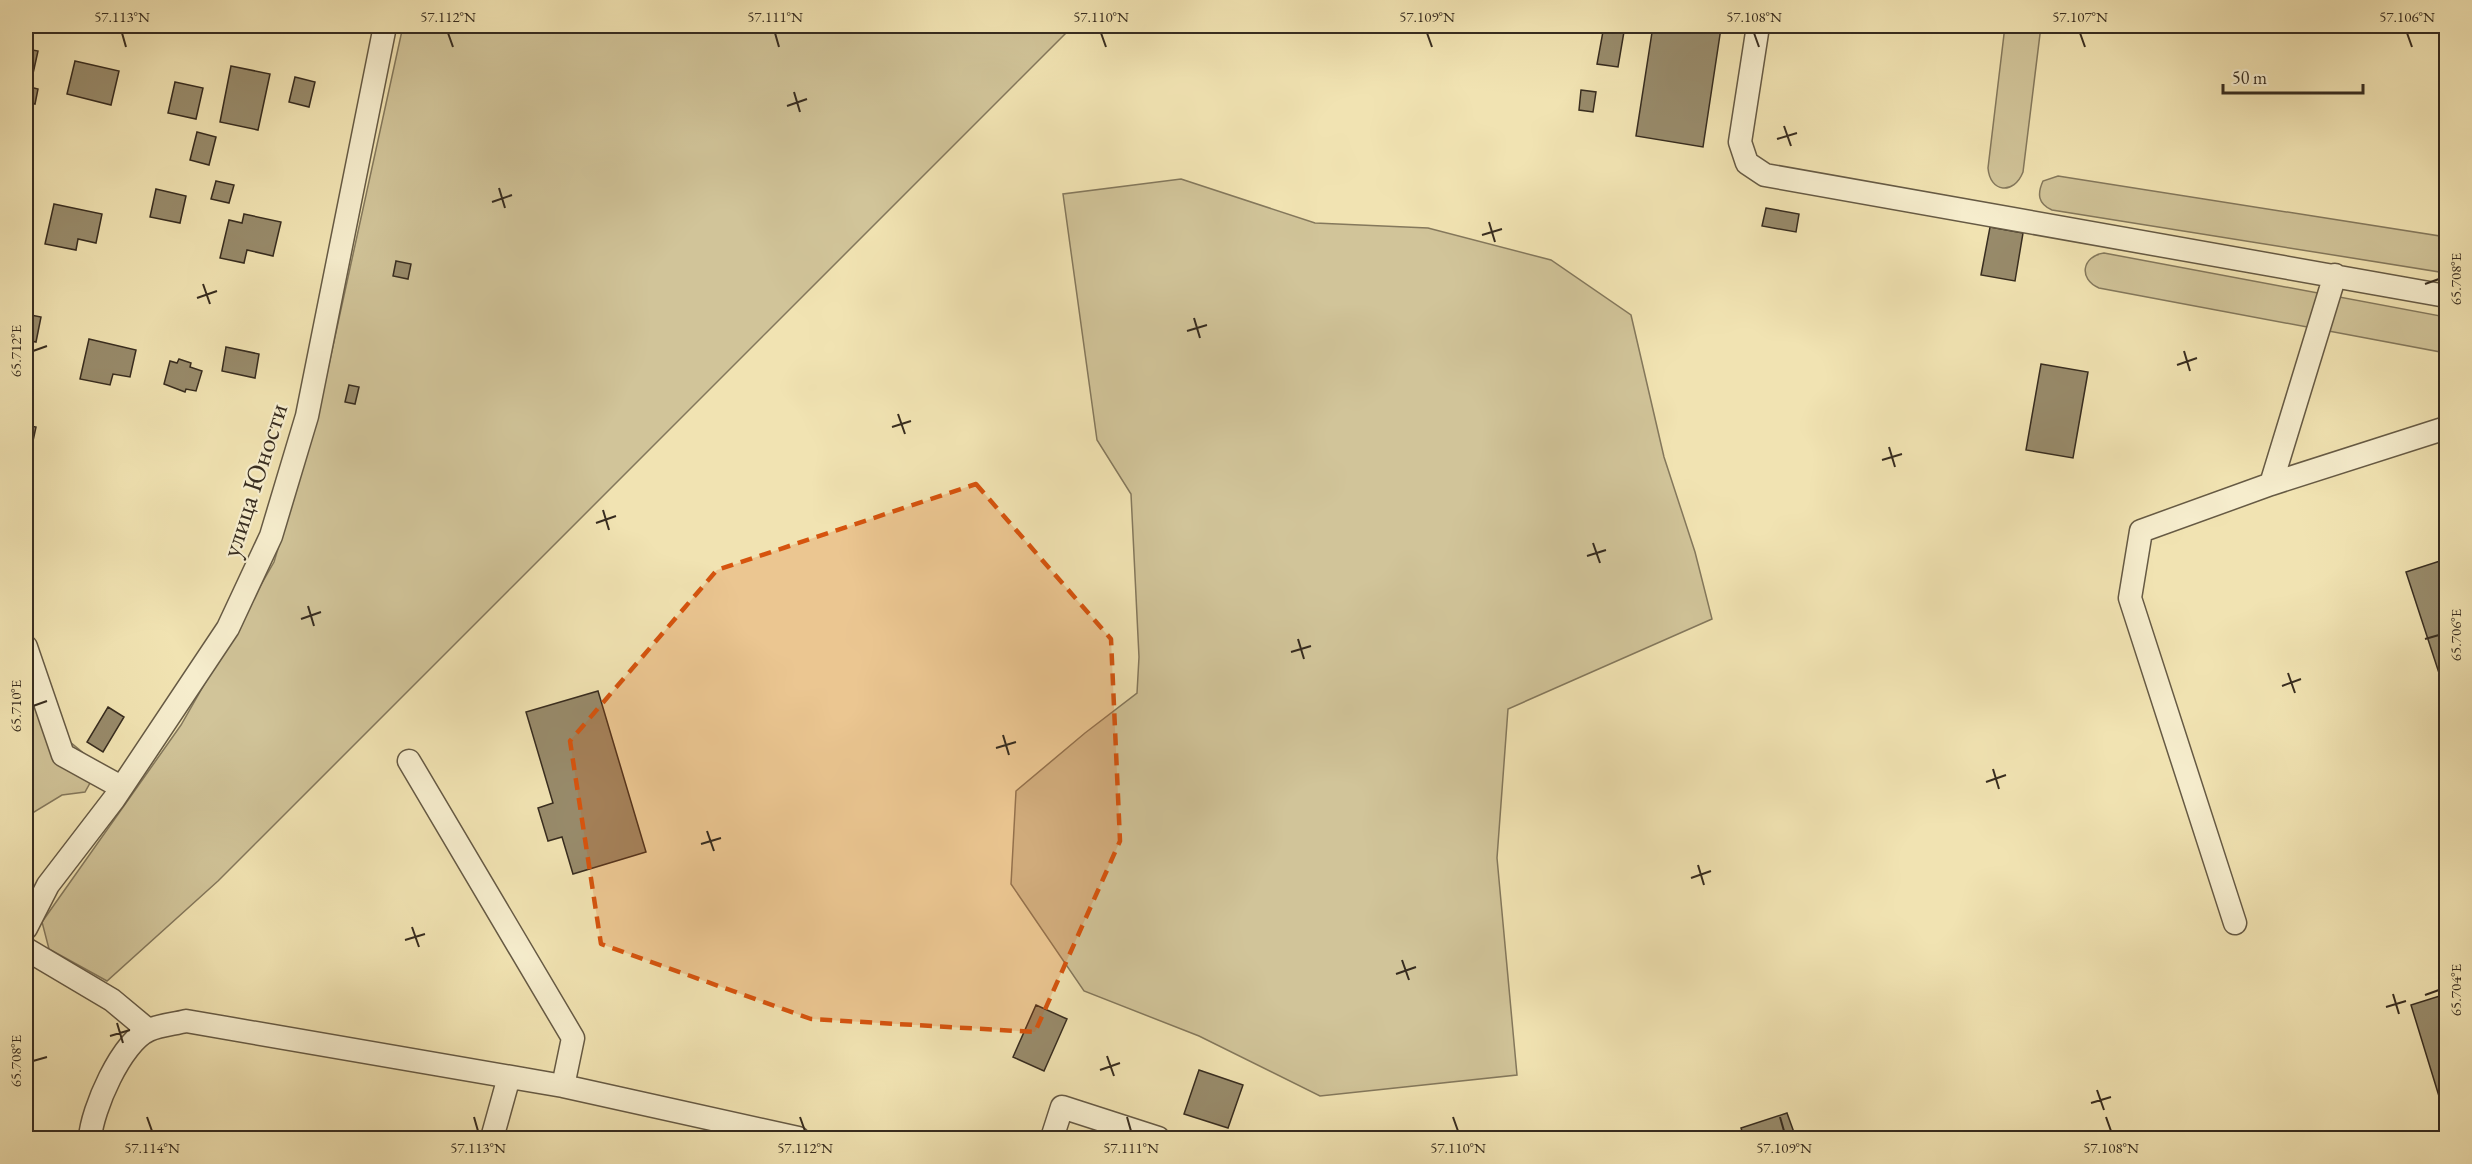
<svg xmlns="http://www.w3.org/2000/svg" width="2472" height="1164" viewBox="0 0 2472 1164" font-family="'EB Garamond',serif">
  <rect width="100%" height="100%" fill="#f1e3b2"/>
  <filter id="stains"><feTurbulence type="fractalNoise" baseFrequency=".00333" numOctaves="4"/><feColorMatrix values="0 0 0 0 .2 0 0 0 0 .09 0 0 0 0 .02 0 0 0 .5 -.17"/></filter>
  <radialGradient id="worn" r=".72"><stop offset=".6" stop-color="#630" stop-opacity="0"/><stop offset="1" stop-color="#630" stop-opacity=".3"/></radialGradient>
  <path fill="#d1c499" stroke="#84785c" stroke-width="1.5" d="M403,26h670l-855,855 -111,100 -58,-32 -7,-27 139,-197 93,-163 43,-143z
    M2005,26h36l-18,146c-9,23 -33,21 -35,-4z
    M2058,176l388,61v36l-394,-63c-14,-6 -15,-16 -9,-29z
    M1181,179l134,44 113,5 123,32 80,55 33,142 31,95 17,67 -204,90 -11,149 20,217 -197,21 -121,-60 -115,-45 -73,-107 5,-93 69,-58 52,-40 2,-36 -8,-163 -34,-54 -34,-246z
    M2104,253l342,64v36l-347,-65c-21,-9 -17,-32 5,-35z
    M26,621l38,116 23,19 8,18 -10,18 -23,3 -36,22z"/>
  <path fill="#988b6b" stroke="#372c1f" stroke-width="1.5" d="M1604,26h21l-7,41 -21,-3z
    M1653,26h49l19,2 -18,119 -67,-11z
    M26,44l2,1 -1,4 11,2 -8,36 8,2 -3,15 -9,-2z
    M75,61l44,10 -8,34 -44,-11z
    M231,66l39,8 -12,56 -38,-8z
    M295,77l20,5 -6,25 -20,-5z
    M175,82l28,6 -7,31 -28,-6z
    M1581,90l15,2 -3,20 -14,-2z
    M197,132l19,5 -7,28 -19,-5z
    M216,181l18,4 -5,18 -18,-4z
    M156,189l30,7 -6,27 -30,-6z
    M54,204l48,10 -6,29 -18,-4 -2,11 -31,-6z
    M1766,208l33,6 -3,18 -34,-6z
    M244,214l37,8 -8,34 -26,-6 -3,13 -24,-5 9,-38 13,3z
    M1990,227l33,6 -8,48 -34,-6z
    M396,261l15,3 -3,15 -15,-3z
    M26,314l15,3 -5,25 -10,-2z
    M89,339l47,11 -6,27 -17,-3 -3,11 -30,-6z
    M226,347l33,7 -4,24 -33,-7z
    M179,359l12,4 -1,4 12,4 -6,20 -10,-2 -1,3 -21,-8 6,-23 7,2z
    M2041,364l47,8 -15,86 -47,-8z
    M349,385l10,2 -4,17 -10,-2z
    M26,425l10,2 -8,37h-2z
    M2446,559v111l-7,3 -33,-101z
    M598,691l48,161 -73,22 -11,-37 -14,4 -10,-33 15,-5 -27,-91z
    M108,707l16,10 -21,35 -16,-10z
    M2446,994v125l-35,-114z
    M1036,1005l31,14 -23,52 -31,-14z
    M1199,1070l44,15 -15,43 -44,-14z
    M1787,1113l9,25h-52l-3,-10z"/>
  <g fill="none" stroke-linecap="round" stroke-linejoin="round">
    <defs>
      <path id="minor" d="M1758,26l-18,116 7,21 18,12 681,121
        M2271,484l175,-56
        M26,647l37,108 58,32
        M409,761l164,277 -10,48
        M2235,923l-105,-325 11,-67 130,-47 64,-209
        M26,928l22,-43 66,-86 114,-171 43,-92 36,-120 78,-390
        M26,949l86,51 36,30
        M90,1138c2,-28 31,-96 59,-108 11,-5 26,-6 37,-9l377,65 235,52
        M492,1138l17,-61
        M1052,1138l10,-31 96,31"/>
    </defs>
    <use href="#minor" stroke="#665a44" stroke-width="25"/>
    <use href="#minor" stroke="#f6edcd" stroke-width="22"/>
  </g>
  <path fill="#d6540e" fill-opacity="0.2" stroke="#d6540e" stroke-width="4.5" stroke-dasharray="12 8" stroke-linejoin="round" d="M976,484l135,155 9,202 -85,191 -224,-13 -210,-75 -31,-203 147,-171z"/>
  <path fill="none" stroke="#372c1f" stroke-width="2" d="M122,33l4,14M448,33l5,14M775,33l4,14M1101,33l5,14M1427,33l5,14M1754,33l5,14M2080,33l5,14M2407,33l5,14M794,92l6,20M787,106l20,-7M1784,126l7,20M1777,139l20,-6M499,188l6,20M492,202l20,-7M1489,222l6,20M1482,235l20,-6M203,284l7,20M2425,284l14,-5M197,298l20,-7M1194,318l6,20M1187,331l20,-6M33,351l14,-5M2184,351l6,20M2177,365l20,-7M898,414l7,20M892,427l19,-6M1889,447l6,20M1882,460l20,-6M603,510l6,20M596,523l20,-7M1593,543l7,20M1587,556l19,-6M308,606l6,20M301,619l20,-7M1298,639l6,20M2425,639l14,-4M1291,652l20,-6M2288,673l7,20M2282,686l19,-7M33,706l14,-5M1003,735l6,20M996,748l20,-6M1993,769l6,20M1986,782l20,-7M707,831l7,20M701,844l20,-6M1698,865l6,20M1691,878l20,-7M412,927l7,20M405,940l20,-6M1402,960l7,20M1396,974l20,-7M2393,994l6,20M2425,995l14,-5M2386,1007l20,-6M117,1023l6,20M110,1036l20,-6M1107,1056l7,20M33,1061l14,-4M1100,1070l20,-7M2097,1090l7,20M2091,1103l20,-6M147,1117l5,14M474,1117l4,14M800,1117l5,14M1127,1117l4,14M1453,1117l5,14M1780,1117l4,14M2106,1117l5,14"/>
  <g text-anchor="middle" dominant-baseline="central" stroke-width="4.5" stroke-linejoin="round" paint-order="stroke">
    <g font-size="27" fill="#372c1f" stroke="#f6edcd">
      <text transform="translate(254 480) rotate(-72)">улица Юности</text>
    </g>
  </g>
  <rect width="2472" height="1164" fill="none" stroke="#f1e3b2" stroke-width="66"/>
  <path d="M2223 84v9h140v-9" fill="none" stroke="#372c1f" stroke-width="3"/>
  <text x="2232" y="84" font-size="18" fill="#372c1f" stroke="#f6edcd" stroke-width="4.5" paint-order="stroke">50 m</text>
  <rect x="33" y="33" width="2406" height="1098" fill="none" stroke="#372c1f" stroke-width="2"/>
  <g font-size="15" text-anchor="middle" fill="#372c1f">
    <text x="122" y="22">57.113°N</text>
    <text x="448" y="22">57.112°N</text>
    <text x="775" y="22">57.111°N</text>
    <text x="1101" y="22">57.110°N</text>
    <text x="1427" y="22">57.109°N</text>
    <text x="1754" y="22">57.108°N</text>
    <text x="2080" y="22">57.107°N</text>
    <text x="2407" y="22">57.106°N</text>
    <text transform="translate(2456 279) rotate(-90)" y="5">65.708°E</text>
    <text transform="translate(16 351) rotate(-90)" y="5">65.712°E</text>
    <text transform="translate(2456 635) rotate(-90)" y="5">65.706°E</text>
    <text transform="translate(16 706) rotate(-90)" y="5">65.710°E</text>
    <text transform="translate(2456 990) rotate(-90)" y="5">65.704°E</text>
    <text transform="translate(16 1061) rotate(-90)" y="5">65.708°E</text>
    <text x="152" y="1153">57.114°N</text>
    <text x="478" y="1153">57.113°N</text>
    <text x="805" y="1153">57.112°N</text>
    <text x="1131" y="1153">57.111°N</text>
    <text x="1458" y="1153">57.110°N</text>
    <text x="1784" y="1153">57.109°N</text>
    <text x="2111" y="1153">57.108°N</text>
  </g>
  <rect width="100%" height="100%" filter="url(#stains)"/>
  <rect width="100%" height="100%" fill="url(#worn)"/>
</svg>
